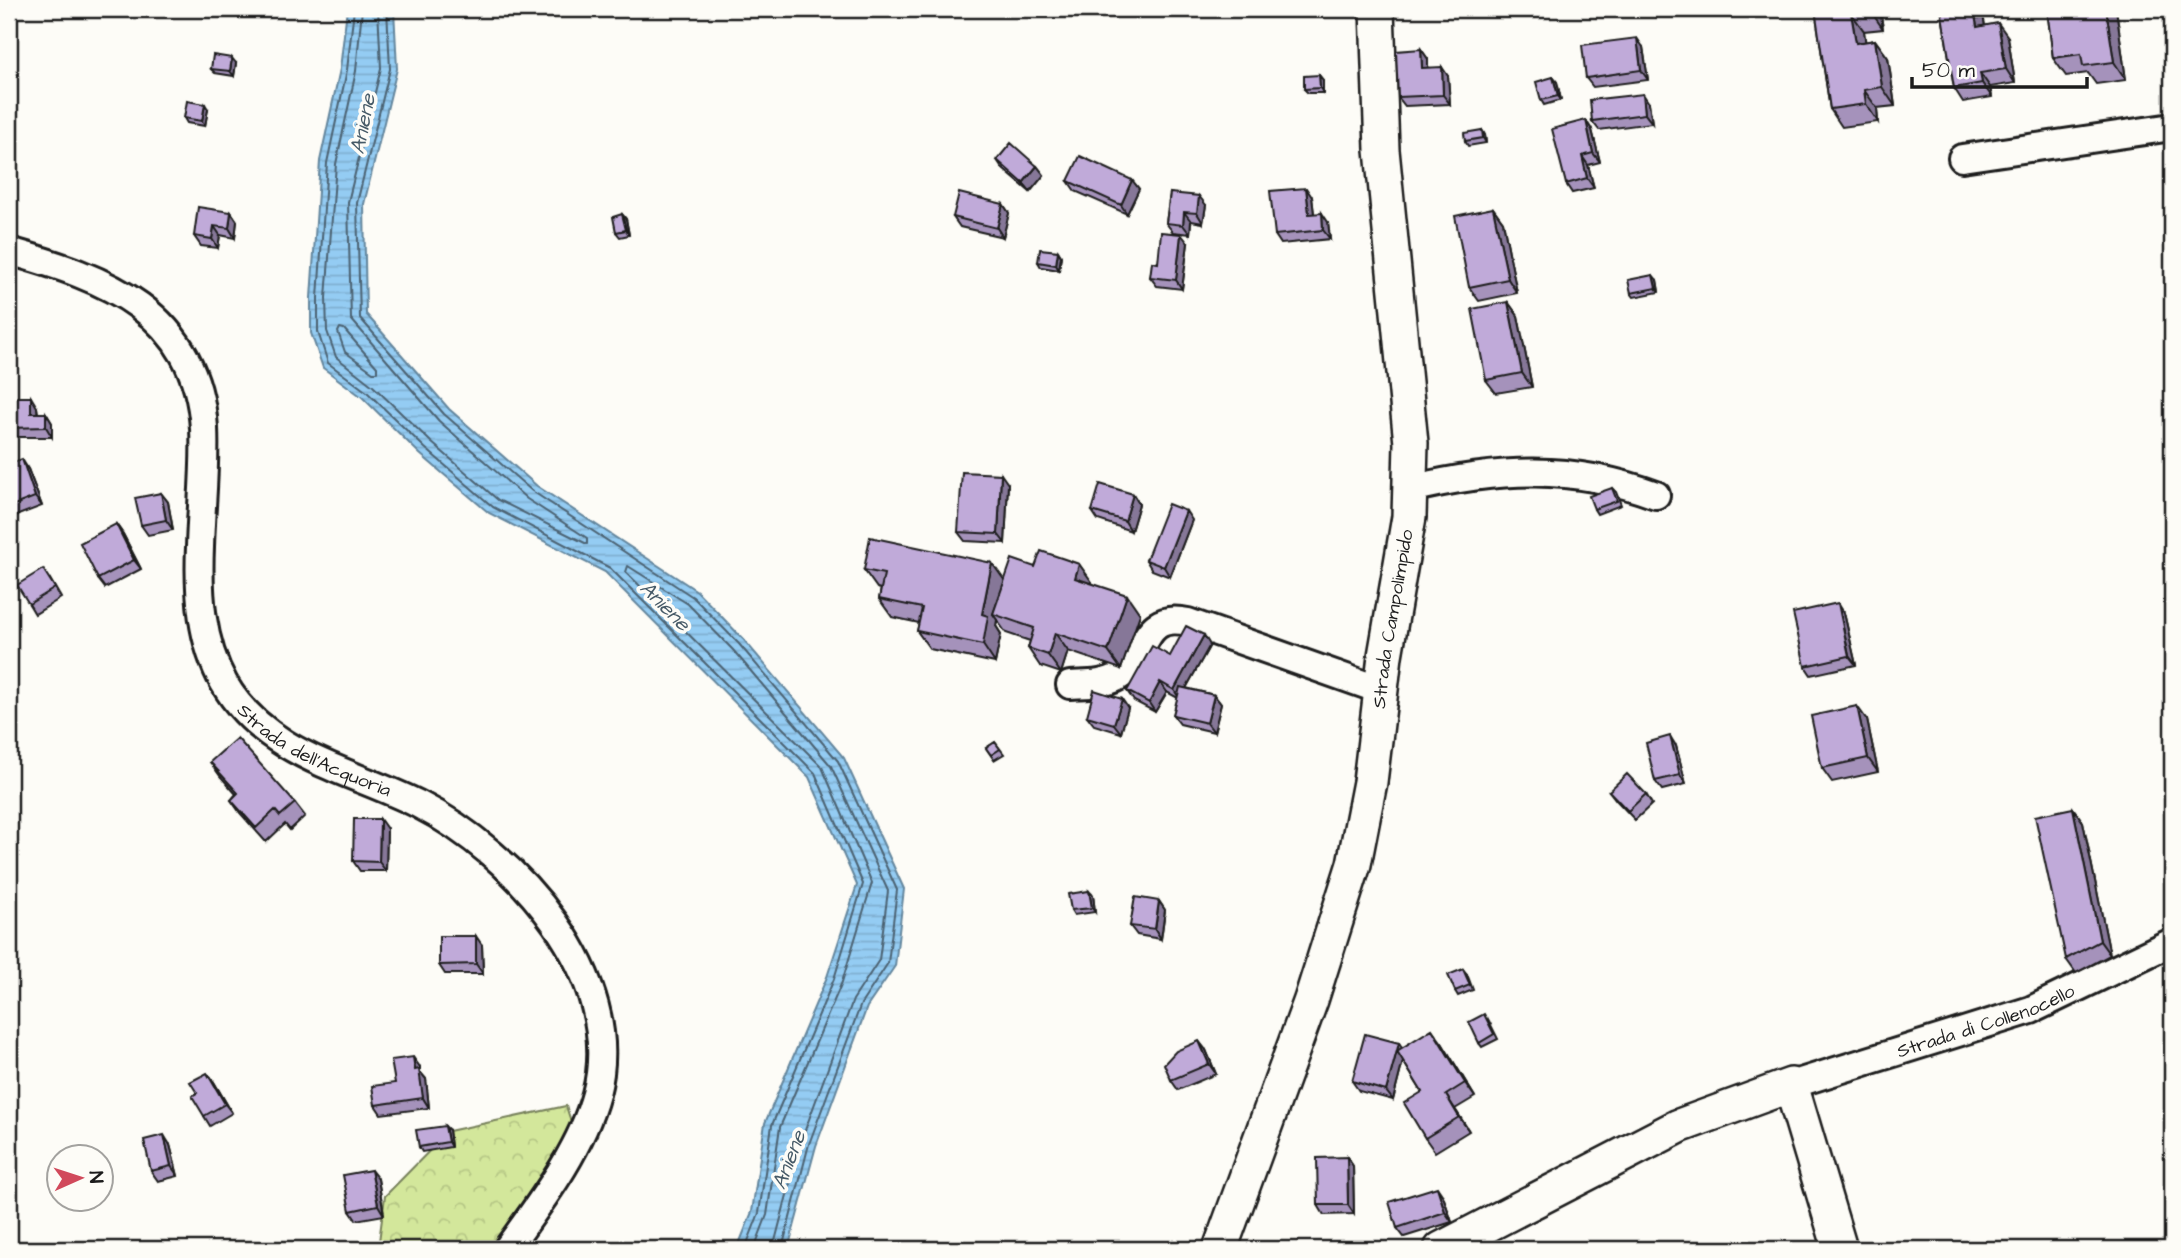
<svg xmlns="http://www.w3.org/2000/svg" width="2181" height="1258" viewBox="0 0 2181 1258" font-family="'Architects Daughter',sans-serif">
  <defs>
    <pattern id="forest-crowns" width="20" height="18" patternUnits="userSpaceOnUse" patternTransform="scale(1.75)"><rect width="20" height="18" fill="#d3e79b"/><path d="M2 6a3 3 0 1 1 6 0M12 15a3 3 0 1 1 6 0" fill="none" stroke="#b5c685"/></pattern>
    <pattern id="water-rules" width="6" height="5" patternUnits="userSpaceOnUse" patternTransform="scale(1.75)"><rect width="6" height="5" fill="#94ccf3"/><path d="M0 2.5h6" fill="none" stroke="#7fafd0"/></pattern>
  </defs>
  <rect width="100%" height="100%" fill="#fdfcf7"/>
  <filter id="ink" filterUnits="userSpaceOnUse"><feTurbulence type="fractalNoise" baseFrequency=".0143" numOctaves="2"/><feDisplacementMap in="SourceGraphic" scale="14" xChannelSelector="R" yChannelSelector="G"/><feConvolveMatrix kernelMatrix="1 2 1 2 8 2 1 2 1" color-interpolation-filters="sRGB"/></filter>
  <g filter="url(#ink)">
    <path fill="url(#forest-crowns)" stroke="#78825c" stroke-width="2" d="M566,1106l9,28 -86,115h-111l7,-53 64,-65z"/>
    <path fill="url(#water-rules)" stroke="#64869d" stroke-width="2" d="M347,9h47l3,60 -33,135 2,110 83,95 88,77 160,105 47,49 100,118 60,131 -9,77 -28,41 -51,139 -28,103h-51l15,-37 13,-89 62,-146 30,-92 -48,-108 -204,-205 -116,-59 -69,-59 -58,-57 -39,-29 -12,-35v-35l9,-137 20,-92z"/>
    <g fill="none" stroke-linecap="round" stroke-linejoin="round">
      <path stroke="#4c6272" stroke-width="2" d="M354,9l-7,61 -20,93 -9,135v34l10,31 39,29 58,56 68,59 117,61 205,205 48,111 -29,95 -62,146 -13,88 -14,36
        M362,9l-6,62 -20,93 -10,134 1,33 9,26 37,29 58,56 67,58 89,44v-6l-60,-39 -88,-78 -88,-102 -3,-117 33,-134 -3,-59
        M387,9l3,60 -33,134 3,115 84,96 88,77 161,106 46,47 99,117 59,129 -9,73 -27,41 -52,140 -27,105
        M340,328l4,1 33,38v5h-4l-28,-20 -7,-20z
        M754,1249l13,-34 13,-88 62,-145 30,-99 -50,-116 -196,-195 2,-6 60,38 45,46 98,116 57,125 -9,69 -26,40 -52,141 -28,108"/>
      <defs>
        <g id="minor">
          <path d="M1962,158l210,-31"/>
          <path id="s1" d="M9,251c96,27 187,60 195,177 2,39 -3,80 -4,119 -2,46 1,95 24,136 41,72 126,87 194,121 97,49 209,172 178,290 -15,56 -56,109 -89,155"/>
          <path d="M1411,489c86,-21 161,-25 245,6"/>
          <path d="M1070,685c16,-1 33,0 48,-8 31,-19 21,-66 70,-55l192,68"/>
          <path id="s2" d="M1791,1085l240,-75 141,-68"/>
        </g>
        <g id="tertiary">
          <path id="s3" d="M1220,1249l91,-249 43,-136 16,-82 15,-126 24,-139 2,-74 -29,-293 -5,-141"/>
          <path d="M1441,1249l238,-123 112,-41 49,164"/>
        </g>
      </defs>
      <use href="#minor" stroke="#1c1c1c" stroke-width="32"/>
      <use href="#tertiary" stroke="#1c1c1c" stroke-width="38"/>
      <use href="#minor" stroke="#fdfcf7" stroke-width="26"/>
      <use href="#tertiary" stroke="#fdfcf7" stroke-width="33"/>
    </g>
    <path fill="#a592bb" stroke="#1c1c1c" stroke-width="2" d="M1815,9h65l3,20 -19,2 1,11 10,-2 13,18 7,48 -18,2 1,14 -36,5 -12,-18z
      M1941,9h62l1,2 -21,3 2,12 23,11 7,46 -25,4 2,10 -29,5 -9,-14z
      M2047,9h69l10,71 -30,4 -8,-11 -22,3 -13,-18z
      M1643,47l5,33 -55,7 -7,-9z
      M1421,49l7,10v8l20,9 2,28 -45,2 -7,-9z
      M236,63l-2,13 -19,-3 -4,-4z
      M1319,75l4,5v13h-15l-4,-4z
      M1553,77l4,5 4,18 -17,5 -3,-5z
      M1649,103l3,20 -53,7 -7,-9z
      M208,109l-3,17 -18,-3 -3,-5z
      M1482,130l3,5 1,8 -18,3 -3,-5z
      M1592,130l8,32 -12,3 6,23 -22,5 -6,-9z
      M997,160l40,6 7,9 -14,17 -27,-23z
      M1132,180l7,9 -12,25 -52,-23 -7,-10z
      M1170,193l36,12 -3,18 -12,-2 -1,13 -17,-2 -7,-9z
      M1312,197l2,16 14,9 2,17 -49,5 -6,-9z
      M1003,204l6,9 -6,24 -43,-10 -7,-10z
      M1493,208l10,14 14,71 -38,8 -10,-14z
      M231,212l6,9 -2,17 -15,-3 -2,13 -17,-2 -7,-10z
      M622,214l4,5 3,16 -9,2 -4,-5z
      M1188,243l-6,46 -25,-3 -7,-9 8,-14z
      M1058,251l3,5 -2,14 -18,-3 -3,-5z
      M1657,280l2,12 -25,5 -3,-4z
      M1508,302l10,14 14,71 -36,6 -10,-13z
      M9,402l28,5 1,6h8l6,10v14h-38l-5,-7z
      M9,464l19,5 14,37 -29,11 -4,-7z
      M1008,484l-3,59 -40,-2 -7,-9z
      M1612,488l4,4 5,13 -24,9 -3,-5z
      M161,493l7,9 5,28 -25,5 -7,-10z
      M1133,494l6,10 -8,27 -33,-11 -6,-9z
      M1192,520l-22,57 -18,-7 -6,-10z
      M116,524l7,10 18,35 -36,19 -7,-9z
      M1079,564l13,19 48,31 -19,55 -53,-18 -7,22 -21,-7 -12,-18 2,-7 -24,-8 -9,-13 -1,6 5,8 -6,29 -65,-14 -13,-18 2,-8 -27,-6 -13,-18 2,-10 -4,-1 -13,-18 141,10 30,-13z
      M50,579l11,19 -26,16 -6,-10z
      M1844,613l12,52 -45,10 -6,-9z
      M1210,645l-24,43 28,7 7,9 -7,28 -34,-8 -7,-9 5,-17 -11,-6 -12,20 -21,-11 -7,-10 43,-35z
      M1128,708l-7,25 -27,-8 -7,-9z
      M1867,720l11,52 -46,10 -10,-14z
      M995,742l9,12 -10,6 -8,-12z
      M1676,746l10,38 -24,6 -7,-9z
      M210,762l85,41 10,13 -15,14 -5,-6 -19,18 -26,-29 -9,-13 5,-6 -16,-18z
      M1609,791l37,3 6,10 -17,16 -19,-20z
      M2073,808l10,14 27,133 -34,18 -10,-14z
      M387,829l-1,42h-26l-7,-10z
      M1093,895l2,17 -21,3 -3,-5z
      M1159,901l6,9 -4,29 -24,-4 -7,-9z
      M482,945l1,29h-38l-6,-9z
      M1463,969l4,5 6,16 -15,6 -3,-5z
      M1488,1019l10,20 -16,8 -3,-4z
      M1399,1043l3,4 40,-4 33,54 -20,12 14,22 -34,21 -10,-14 -3,-46 -19,-31 -10,39 -34,-9 -7,-10z
      M1206,1050l10,24 -38,16 -7,-10z
      M420,1067v5l6,7 3,29 -48,6 -6,-9 20,-22z
      M214,1082l18,31 -22,13 -6,-10z
      M449,1130l2,17 -29,5 -3,-5z
      M170,1145l8,31 -20,5 -7,-10z
      M1347,1157l6,9 1,48 -30,1 -6,-10z
      M378,1179l6,36 -28,5 -6,-9z
      M1443,1196l9,26 -48,15 -7,-9z"/>
    <path fill="#867798" stroke="#1c1c1c" stroke-width="2" d="M1870,9h10l3,20 -13,-19z
      M1974,9h5l4,5 4,27 -10,-14z
      M2106,9h10l10,71 -12,-18z
      M1851,13l13,18 4,30 -12,-18z
      M1998,23l10,14 7,46 -9,-14z
      M1637,38l6,9 5,33 -7,-10z
      M1875,40l13,18 7,48 -13,-19z
      M1421,49l7,10v18l-6,-9z
      M232,58l4,5 -2,13 -4,-5z
      M1442,67l6,9 2,28 -7,-9z
      M1980,73l10,14 2,10 -10,-14z
      M1319,75l4,5v13l-3,-5z
      M1553,77l4,5 4,18 -3,-4z
      M1864,90l13,18 1,14 -12,-18z
      M1643,94l6,9 3,20 -7,-9z
      M205,104l3,5 -3,17 -3,-5z
      M1586,120l6,10 8,32 -7,-9z
      M1482,130l3,5 1,8 -3,-5z
      M1582,156l6,9 6,23 -7,-10z
      M1037,166l7,9 -14,17 -7,-9z
      M1132,180l7,9 -12,25 -6,-9z
      M1306,188l6,9 3,26 -6,-9z
      M1199,196l7,9 -3,18 -6,-10z
      M1003,204l6,9 -6,24 -6,-9z
      M1493,208l10,14 14,71 -9,-14z
      M231,212l6,9 -2,17 -6,-10z
      M1184,212l7,9 -1,13 -7,-9z
      M1322,213l6,9 2,17 -7,-9z
      M622,214l4,5 3,16 -3,-5z
      M214,226l6,9 -2,13 -6,-9z
      M1181,234l7,9 -6,46 -6,-9z
      M1058,251l3,5 -2,14 -3,-5z
      M1653,275l4,5 2,12 -3,-4z
      M1508,302l10,14 14,71 -10,-14z
      M31,397l6,10 1,16 -7,-10z
      M46,413l6,10v14l-6,-10z
      M22,459l6,10 14,37 -7,-9z
      M1001,474l7,10 -3,59 -7,-9z
      M161,493l7,9 5,28 -7,-10z
      M1133,494l6,10 -8,27 -6,-10z
      M1186,511l6,9 -22,57 -6,-10z
      M116,524l7,10 18,35 -7,-9z
      M992,563l13,18 -12,33 4,6 -1,6 5,8 -6,29 -12,-18 -1,-31z
      M1079,564l13,18 -4,14 -13,-18z
      M1127,595l13,19 -19,55 -13,-18z
      M1838,603l6,10 12,52 -7,-9z
      M1055,633l13,18 -7,22 -13,-18z
      M1204,635l6,10 -30,54 -6,-9z
      M1160,682l7,10 -12,20 -6,-9z
      M1214,695l7,9 -7,28 -7,-9z
      M1122,699l6,9 -7,25 -7,-9z
      M1857,706l10,14 11,52 -10,-14z
      M1670,736l6,10 10,38 -6,-9z
      M2073,808l10,14 27,133 -10,-14z
      M380,819l7,10 -1,42 -7,-9z
      M1089,891l4,4 2,17 -3,-4z
      M1159,901l6,9 -4,29 -6,-10z
      M476,936l6,9 1,29 -7,-10z
      M1432,1029l10,14 33,54 -10,-14z
      M1199,1041l7,9 10,24 -7,-10z
      M1399,1043l6,10 -12,47 -7,-9z
      M413,1057l7,10v5l6,7 3,29 -6,-10 -8,-28z
      M207,1073l7,9 18,31 -7,-9z
      M1446,1095l9,14 14,22 -10,-14z
      M445,1126l4,4 2,17 -3,-5z
      M164,1135l6,10 8,31 -7,-10z
      M1347,1157l6,9 1,48 -6,-9z
      M371,1170l7,9 6,36 -6,-10z
      M1437,1187l6,9 9,26 -7,-10z"/>
    <path fill="#c0aad9" stroke="#1c1c1c" stroke-width="2" d="M1815,9h55v1l-19,3 5,30 19,-3 7,47 -18,3 2,14 -36,5z
      M1941,9h33l3,18 21,-4 8,46 -26,4 2,10 -28,5z
      M2047,9h59l8,53 -31,4 -2,-12 -28,4z
      M1637,38l4,32 -55,8 -4,-33z
      M1421,49l1,19 20,-1 1,28 -45,2 -2,-46z
      M213,55l19,3 -2,13 -19,-2z
      M1319,75l1,13 -16,1v-13z
      M1553,77l5,19 -17,4 -5,-18z
      M1643,94l2,20 -53,7 -2,-21z
      M187,101l18,3 -3,17 -18,-3z
      M1586,120l7,33 -11,3 5,22 -21,6 -14,-55z
      M1482,130l1,8 -18,3 -1,-8z
      M1011,143l26,23 -14,17 -26,-23z
      M1080,156l52,24 -11,25 -53,-24z
      M1306,188l3,26 13,-1 1,17 -48,5 -5,-44z
      M959,193l44,11 -6,24 -44,-11z
      M1170,193l29,3 -2,17 -13,-1 -1,13 -17,-2z
      M198,207l33,5 -2,16 -15,-2 -2,13 -18,-3z
      M1493,208l15,71 -39,8 -14,-71z
      M622,214l4,16 -10,2 -3,-15z
      M1161,232l20,2 -5,46 -26,-3 2,-15 6,1z
      M1040,249l18,2 -2,14 -18,-3z
      M1653,275l3,13 -25,5 -3,-13z
      M1508,302l14,71 -36,7 -14,-71z
      M14,397h17v16h15v14l-37,1v-26h5z
      M22,459l13,38 -26,10v-43z
      M962,472l39,2 -3,60 -40,-2z
      M1100,484l33,10 -8,27 -33,-10z
      M1612,488l5,13 -23,8 -5,-13z
      M161,493l5,27 -25,5 -6,-27z
      M1168,504l18,7 -22,56 -18,-7z
      M116,524l18,36 -36,19 -18,-36z
      M870,537l122,26 -10,51 6,2 -5,29 -66,-14 5,-23 -43,-9 5,-25 -20,-4z
      M1041,551l38,13 -4,14 52,17 -19,56 -53,-18 -7,22 -20,-7 6,-20 -41,-14 19,-55 23,8z
      M43,569l12,19 -26,16 -12,-19z
      M1838,603l11,53 -44,10 -12,-53z
      M1186,626l18,9 -30,55 -14,-8 -11,21 -22,-12 25,-45 18,10z
      M1180,687l34,8 -7,28 -34,-8z
      M1094,690l28,9 -8,25 -27,-8z
      M1857,706l11,52 -46,10 -11,-52z
      M1670,736l10,39 -25,6 -9,-38z
      M237,738l58,65 -15,13 -5,-6 -19,18 -25,-28 7,-7 -28,-31z
      M995,742l5,7 -9,6 -5,-7z
      M1627,774l19,20 -18,17 -19,-20z
      M2073,808l27,133 -34,18 -31,-143z
      M354,819h26l-1,43 -26,-1z
      M1089,891l3,17 -21,2 -3,-16z
      M1135,897l24,4 -4,28 -25,-3z
      M439,936h37v28l-37,1z
      M1463,969l7,16 -15,6 -7,-16z
      M1484,1014l10,20 -15,9 -10,-21z
      M1432,1029l33,54 -19,12 13,22 -34,21 -21,-35 18,-11 -25,-41z
      M1365,1034l34,9 -13,48 -34,-10z
      M1199,1041l10,23 -38,16 -7,-16 12,-13z
      M413,1057l2,13 4,-1 4,29 -48,7 -3,-19 23,-3 -4,-23z
      M207,1073l18,31 -21,12 -12,-20 5,-3 -7,-11z
      M445,1126l3,16 -29,5 -3,-17z
      M164,1135l7,31 -20,5 -7,-31z
      M1347,1157l1,48h-30l-1,-47z
      M371,1170l7,35 -28,6 -7,-36z
      M1437,1187l8,25 -48,16 -8,-26z"/>
  </g>
  <g text-anchor="middle" dominant-baseline="central" stroke-width="7" stroke-linejoin="round" paint-order="stroke">
    <g font-size="19" fill="#1c1c1c" stroke="#fdfcf7">
      <text stroke="none"><textPath href="#s3" startOffset="656">Strada Campolimpido</textPath></text>
      <text stroke="none"><textPath href="#s1" startOffset="660">Strada dell'Acquoria</textPath></text>
      <text stroke="none"><textPath href="#s2" startOffset="205">Strada di Collenocello</textPath></text>
    </g>
    <g font-size="21" font-style="italic" fill="#465a67" stroke="#fdfcf7">
      <text transform="translate(363 124) rotate(-79)">Aniene</text>
      <text transform="translate(665 606) rotate(45)">Aniene</text>
      <text transform="translate(789 1160) rotate(-69)">Aniene</text>
    </g>
  </g>
  <rect width="2181" height="1258" fill="none" stroke="#fdfcf7" stroke-width="35"/>
  <rect x="18" y="18" width="2146" height="1223" fill="none" stroke="#1c1c1c" stroke-width="2.5" filter="url(#ink)"/>
  <g transform="translate(80 1178) rotate(87)"><circle r="33" fill="#fdfcf7" stroke="#a3a29f" stroke-width="2"/>
  <path d="M0-5L12 26L0 18L-12 26Z" fill="#d1495b"/>
  <text y="-10" font-size="19" font-weight="bold" text-anchor="middle" fill="#1c1c1c">N</text>
  </g>
  <path d="M1912 77v10h175v-10" fill="none" stroke="#1c1c1c" stroke-width="3.5"/>
  <text x="1922" y="77" font-size="21" fill="#1c1c1c" stroke="#fdfcf7" stroke-width="5" paint-order="stroke">50 m</text>
</svg>
